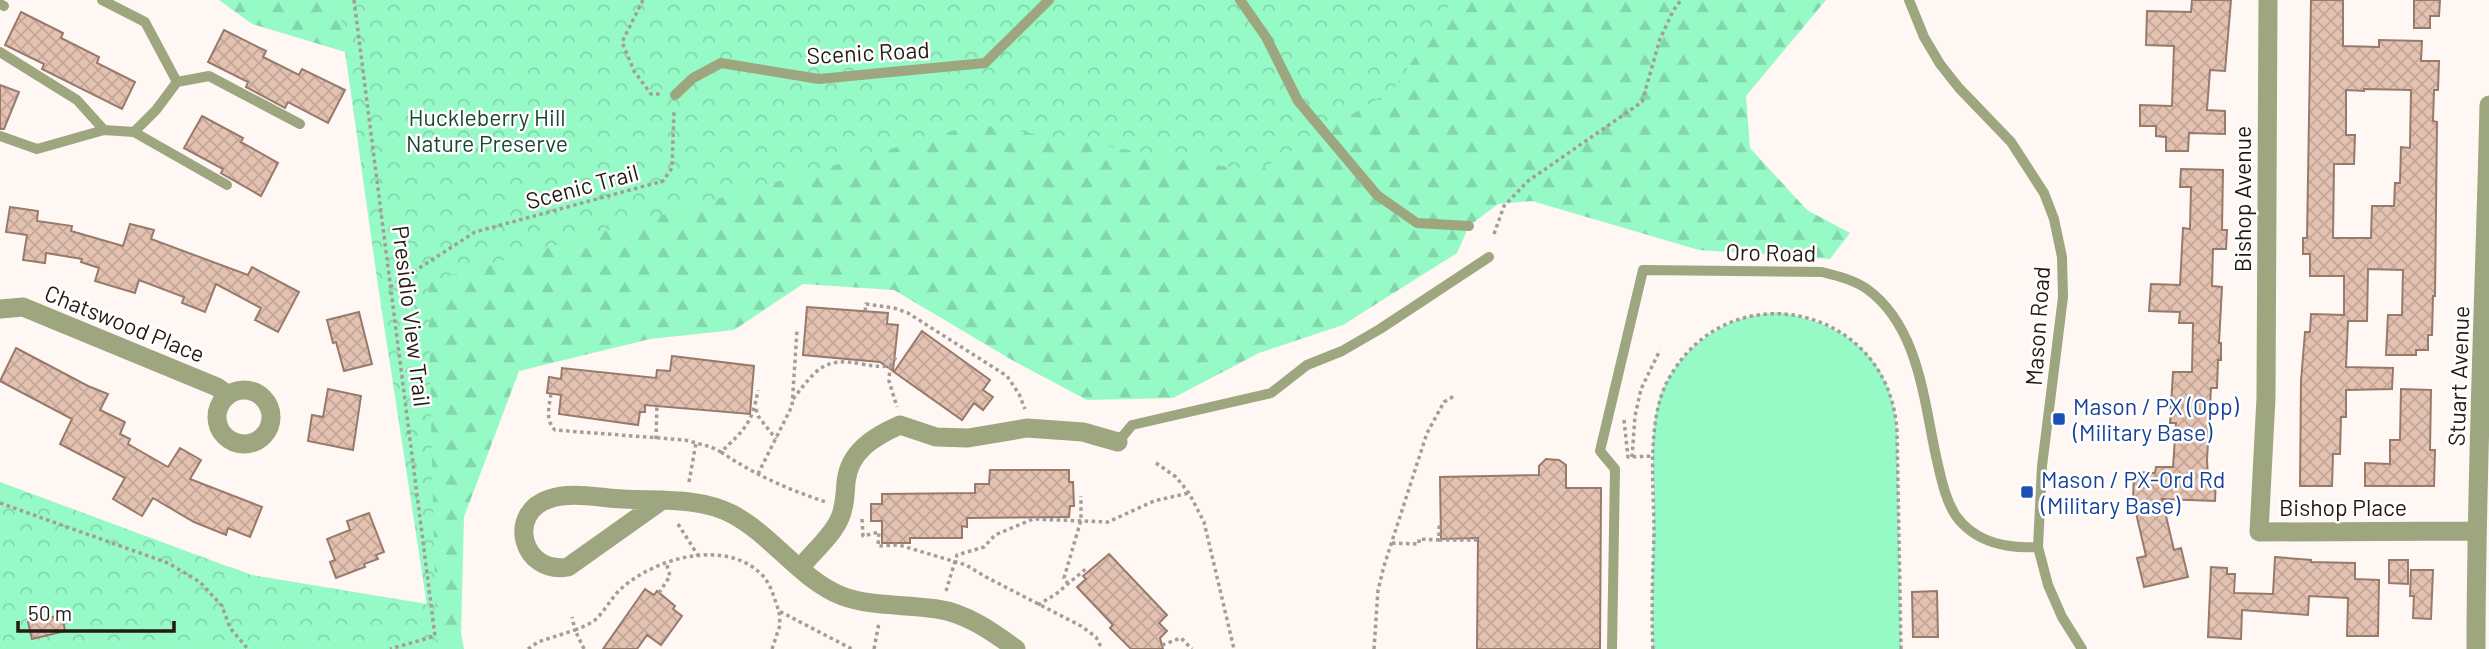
<svg xmlns="http://www.w3.org/2000/svg" width="2489" height="649" viewBox="0 0 2489 649" font-family="Barlow,sans-serif">
  <defs>
    <pattern id="forest-firs" width="22" height="20" patternUnits="userSpaceOnUse" patternTransform="scale(1.75)"><rect width="22" height="20" fill="#96fac7"/><path d="M5 1l3.5 6h-7zM16 11l3.5 6h-7z" fill="#81d6aa"/></pattern>
    <pattern id="park-crowns" width="20" height="18" patternUnits="userSpaceOnUse" patternTransform="scale(1.75)"><rect width="20" height="18" fill="#96fac7"/><path d="M2 6a3 3 0 1 1 6 0M12 15a3 3 0 1 1 6 0" fill="none" stroke="#81d6aa"/></pattern>
    <pattern id="building-cross-hatch" width="8" height="8" patternUnits="userSpaceOnUse" patternTransform="scale(1.75)"><rect width="8" height="8" fill="#e4c2b2"/><path d="M0 0l8 8M0 8l8-8" fill="none" stroke="#c3a698"/></pattern>
  </defs>
  <rect width="100%" height="100%" fill="#fef7f4"/>
  <path fill="url(#forest-firs)" d="M219,0h1607l-80,96 4,52 57,62 43,23 -20,26 -131,-9 -167,-49 -34,3 -29,22 -12,27 -114,72 -84,28 -86,45 -86,2 -75,-40 -118,-70 -91,-6 -69,46 -84,9 -131,32 -55,146 -3,116 3,16h-351l117,-82 21,8 176,29 -82,-552 -93,-28z"/>
  <path fill="url(#park-crowns)" d="M338,0h1114l-58,89 -137,83 -280,-48 -549,158 8,351 -3,-7 5,23h-438v-167l251,93 176,30 -49,-319z"/>
  <path fill="#96fac7" d="M1778,312c68,12 114,45 119,118l4,219h-248c-2,-46 0,-93 1,-139 0,-33 -4,-70 3,-102 10,-43 44,-75 84,-89 12,-4 25,-5 37,-7z"/>
  <path fill="url(#building-cross-hatch)" stroke="#987a6a" stroke-width="2" fill-rule="evenodd" d="M2192,0h39l-6,71 -15,-1 -3,40 18,1v23l-36,-1 -1,18h-22v-14l-10,-1v-10h-16v-21l32,1 2,-60 -28,-1 1,-34 44,1z
    M2311,0h32v46l36,1v-7l43,1 -1,20h18l-1,29h-4l-1,31 4,1 -2,174h-2l-1,39h-4v15h-12v5h-30l2,-40h14l1,-45 -35,-1 -1,52h-19l-2,46 47,1 -1,21 -46,1v27h-5l-1,37h-7l-1,32h-32l1,-105 4,-49h5l1,-18 33,1v-39h-34v-22h-7v-16h4zM2364,89l47,1 -1,58 -9,-1 -1,36h-5l-1,23h-22l-1,32h-38l1,-74h20l1,-29h-9v-45l18,1z
    M2414,0h26l-1,16h-9v12h-16z
    M21,12l42,21 -2,5 38,19 -2,6 38,19 -13,27 -80,-40 2,-5 -39,-19z
    M224,30l42,21 -3,6 36,18 3,-6 43,21 -17,33 -40,-21 -3,6 -39,-21 2,-5 -40,-20z
    M0,85l19,7 -15,37h-4z
    M202,116l41,22 -2,4 37,21 -17,33 -40,-23 2,-4 -39,-21z
    M2181,169l42,1 -1,60h5l-1,19h-13l-1,37 10,1 -3,56h2v17h-3l-1,28h-6l-4,72 1,18 8,1 -1,22 -53,-2 12,51 7,-2 7,29 -44,10 -7,-29 9,-2 -13,-56 1,-28 21,1 1,-6h17l3,-44h-6l3,-51h19l1,-49h-14l1,-11 -31,-1 2,-27 29,1 3,-57 7,1 1,-42h-11z
    M10,207l28,4 -1,10 35,5 -1,5 52,15 7,-22 24,6 -3,9 97,36 4,-8 47,25 -21,40 -23,-12 6,-12 -45,-24 -11,28 -23,-9 2,-6 -45,-17 -4,13 -40,-12 4,-13 -18,-6 1,-3 -36,-6 -1,10 -22,-3 4,-25 -21,-3z
    M807,307l81,6 -1,11 11,1 -5,46 -13,-9 -77,-7z
    M359,312l13,52 -28,7 -8,-29 -3,1 -6,-23z
    M922,331l68,49 -7,10 10,7 -10,13 -9,-7 -12,17 -68,-48z
    M16,348l72,38 20,8 -8,16 25,12 -5,12 10,5 -2,5 40,23 12,-19 21,12 -11,19 72,28 -12,30 -22,-9 -2,7 -32,-13 -41,-24 -11,18 -29,-17 12,-21 -65,-34 12,-25 -72,-38z
    M672,356l82,10 -4,48 -105,-9v7h-5l-2,13 -79,-11 2,-19 -14,-2 2,-16 12,2 1,-11 94,10 1,-8 13,1z
    M328,389l33,7 -8,54 -45,-9 4,-26 11,2z
    M2401,389l30,1 -1,60h5l-1,36h-69v-23l25,1v-24h10z
    M1546,459l13,1 7,5v23h35l-1,161h-123l1,-111 -37,1 -1,-62 99,-2v-9z
    M990,470h79v12h4l1,24h-4l-1,11 -102,1v9l-5,-1v12h-52v5h-28v-22h-11v-17h11v-10l93,-1v-9h14z
    M369,513l15,39 -8,3 2,4 -14,5 1,3 -29,11 -6,-16 5,-2 -8,-21 23,-9 -3,-9z
    M1109,554l58,61 -8,8 8,8 -7,7 3,11h-32l-21,-21 3,-3 -36,-38 9,-8 -3,-3z
    M2275,557l36,3v2l44,1v16l24,1 -1,56h-31l1,-38 -39,-2 -1,19 -66,-5 -1,29 -33,-2 3,-70 16,1v6h8l-1,19 39,1z
    M2389,560h19v24l-19,-1z
    M2411,570h22l-2,49 -18,-1 1,-22h-4z
    M645,589l9,6 3,-4 18,15 -2,3 9,7 -21,29 -14,-10 -10,14h-34z
    M1937,591l1,46h-25l-1,-45z
    M62,615l3,16 -33,8 -4,-17z"/>
  <g fill="none" stroke-linecap="round" stroke-linejoin="round">
    <path stroke="#a59c98" stroke-width="3.5" stroke-dasharray="3.5 3.5" stroke-linecap="butt" d="M354,0l81,636 -45,13
      M643,0l-21,42 12,29 17,23h11
      M1494,234l10,-28 24,-25 114,-79 18,-63 13,-28 8,-11
      M390,287l85,-55 188,-51 9,-13 2,-57
      M865,311l1,-7 28,4 14,5 99,63 12,18 6,15
      M890,366l6,-9
      M551,394c-2,13 -6,26 4,36l130,10 26,7 10,5c24,-23 31,-28 37,-62
      M793,399c22,-28 30,-43 69,-35 10,2 17,3 28,2l-1,15 8,26
      M756,409l2,7 18,23
      M1624,420l4,37 26,-1
      M656,439l1,-35
      M721,452c32,22 68,38 105,50
      M1632,457l3,-41 6,-27 19,-39
      M1156,463l20,14 13,16 15,29 30,127
      M758,474l34,-68 5,-75
      M689,482l7,-39
      M0,503l168,60 32,19 22,24 8,22 18,21
      M862,519l1,17 16,-4 -1,14 21,-1 67,20 20,12 95,49 15,11 6,12
      M678,524l21,33
      M1439,540h39
      M1392,543l27,1v-5l20,1v-13h2
      M1068,584l-4,-6 17,-58v-24
      M946,591l11,-36 27,-8 11,-12 38,-16 75,3 46,-21 35,-8
      M659,593l11,-17 -4,-14
      M1038,605l18,-11 32,-27
      M1162,645l19,-7 11,11
      M528,649l10,-7 37,-12 -3,-13
      M584,649l-9,-19c7,-3 15,-6 20,-10 11,-10 17,-24 28,-33 35,-30 105,-49 140,-11 9,10 11,23 16,35l73,38
      M772,649l8,-24 -1,-14
      M874,649l5,-26
      M1374,649l4,-59 6,-24 43,-133 17,-31 10,-6
      M1653,649c-2,-39 0,-78 1,-117 0,-46 -8,-111 14,-152 59,-110 220,-76 229,50l4,219"/>
    <path stroke="#9da67f" stroke-width="10" d="M102,0l43,22 32,60 32,-6 91,48
      M1240,0l26,37 32,64 79,94 40,28 52,3
      M1909,0l15,37 16,27 19,24 52,54 33,51 10,26 8,38 1,40 -21,169 -4,81 10,38 14,32 20,32
      M0,4l4,2
      M0,52l77,48 27,30
      M675,95l18,-17 28,-15 98,16 166,-16 64,-63
      M134,132l93,53
      M0,136l37,13 67,-19 30,2 22,-22 21,-28
      M1118,442l14,-17 139,-32 36,-28 35,-14 38,-22 109,-72
      M1612,649l3,-180 -15,-18 43,-181 179,2c16,4 32,8 45,17 54,39 57,118 71,176 4,17 8,36 18,51 19,26 51,33 82,31"/>
    <path stroke="#9da67f" stroke-width="19" d="M2268,0l-2,398 -7,134 217,-1
      M0,309l23,-2 194,80 11,8
      M217 417a27 27 0 1 1 54 0a27 27 0 1 1-54 0Z
      M661,501l-93,66c-46,8 -62,-54 -19,-68 23,-8 50,-1 74,0 36,2 76,-2 109,15 40,21 69,66 110,82 30,11 64,8 95,13 29,4 56,23 79,40
      M801,567c12,-15 30,-30 38,-47 6,-12 6,-26 7,-38 3,-31 29,-46 54,-57l36,12 32,1 59,-10 56,4 35,10
      M2476,649c0,-181 9,-362 13,-544"/>
  </g>
  <g fill="#1a4fb4" stroke="#fff" stroke-width="2.5">
    <rect x="2052" y="412" width="14" height="14" rx="3.5"/>
    <rect x="2020" y="485" width="14" height="14" rx="3.5"/>
  </g>
  <g text-anchor="middle" dominant-baseline="central" stroke-width="5" stroke-linejoin="round" paint-order="stroke">
    <g font-size="23" fill="#251913" stroke="#fff">
      <text transform="translate(868 52) rotate(-3)">Scenic Road</text>
      <text transform="translate(582 186) rotate(-15)">Scenic Trail</text>
      <text transform="translate(2242 199) rotate(-90)">Bishop Avenue</text>
      <text transform="translate(1771 252) rotate(1)">Oro Road</text>
      <text transform="translate(412 316) rotate(83)">Presidio View Trail</text>
      <text transform="translate(125 323) rotate(22)">Chatswood Place</text>
      <text transform="translate(2037 326) rotate(-86)">Mason Road</text>
      <text transform="translate(2458 376) rotate(-88)">Stuart Avenue</text>
      <text x="2343" y="507">Bishop Place</text>
    </g>
    <g font-size="23" fill="#1a4632" stroke="#fff">
      <text x="487" y="117">Huckleberry Hill<tspan x="487" dy="26">Nature Preserve</tspan></text>
    </g>
    <g font-size="23" fill="#164399" stroke="#fff" text-anchor="start">
      <text x="2073" y="406">Mason / PX (Opp)<tspan x="2073" dy="26">(Military Base)</tspan></text>
      <text x="2041" y="479">Mason / PX-Ord Rd<tspan x="2041" dy="26">(Military Base)</tspan></text>
    </g>
  </g>
  <path d="M18 621v10h156v-10" fill="none" stroke="#251913" stroke-width="3.5"/>
  <text x="28" y="621" font-size="21" fill="#251913" stroke="#ffffff" stroke-width="5" paint-order="stroke">50 m</text>
</svg>
